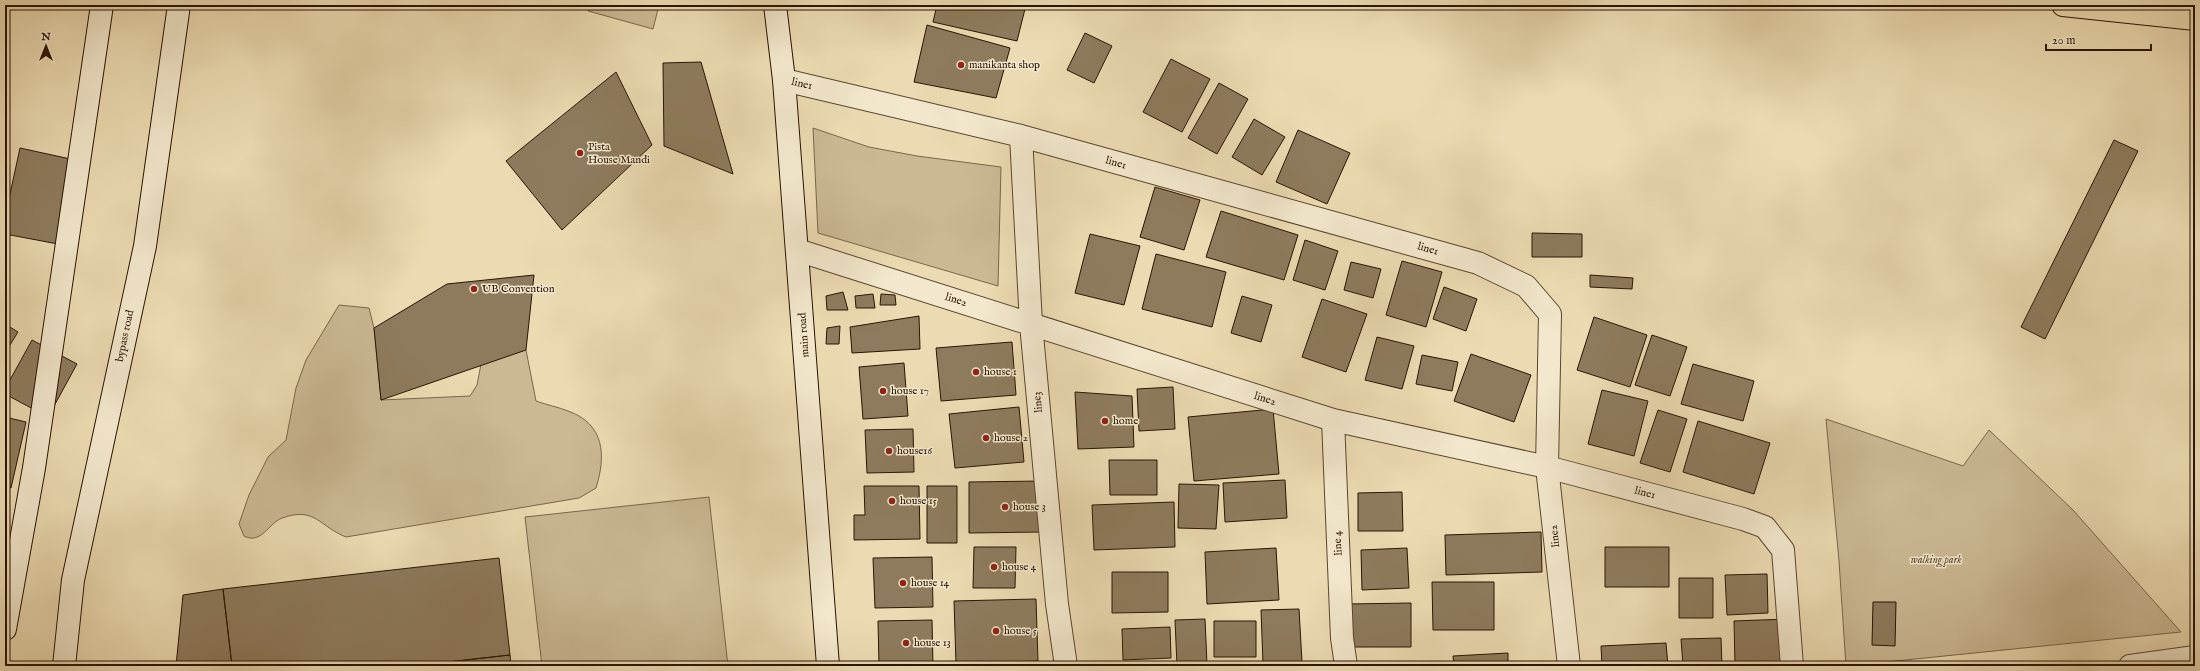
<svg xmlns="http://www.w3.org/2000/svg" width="2200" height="671" viewBox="0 0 2200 671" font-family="'IM FELL English',serif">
  <rect width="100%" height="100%" fill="#ecdbb2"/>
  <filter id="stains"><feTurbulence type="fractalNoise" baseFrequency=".005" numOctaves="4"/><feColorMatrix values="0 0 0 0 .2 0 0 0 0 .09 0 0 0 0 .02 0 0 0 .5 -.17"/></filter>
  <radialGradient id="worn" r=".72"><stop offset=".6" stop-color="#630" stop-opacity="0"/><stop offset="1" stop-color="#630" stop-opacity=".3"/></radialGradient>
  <path fill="#cbb994" stroke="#7a664b" d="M590,5h69l-6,24 -65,-18z
    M813,128l56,19 48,9 84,11 -3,119 -180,-53z
    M339,305l30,3 5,20 7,72 89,-4 7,-11 5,-26 44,-9 10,51c11,4 22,6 32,10 37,13 38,45 28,77l-17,10 -233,39c-26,-10 -31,-31 -64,-19 -13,5 -21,27 -38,18l-5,-12 10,-29 19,-38 18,-17 10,-52 10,-28z
    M1826,419l137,47 26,-36 84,80 108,122 -335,34 -7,-105z
    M709,497l19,169h-186l-17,-149z"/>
  <path fill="#8e7b5e" stroke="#291402" d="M937,5h89l-9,36 -84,-19z
    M927,25l83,23 -14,50 -82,-16z
    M1085,33l27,13 -18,37 -27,-13z
    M1171,59l39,20 -28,53 -39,-20z
    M701,62l32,112 -69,-28 -1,-83z
    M616,72l36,73 -90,85 -56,-69z
    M1219,83l29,16 -31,55 -29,-16z
    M1254,119l31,18 -23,38 -30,-18z
    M1298,130l52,23 -23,51 -51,-22z
    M2114,140l24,11 -93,188 -24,-12z
    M20,148l55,12 -17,84 -53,-10v-17z
    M1155,187l45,13 -16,50 -44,-13z
    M1221,211l77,24 -14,45 -78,-23z
    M1532,233l50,1v23h-50z
    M1090,234l50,12 -16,59 -49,-12z
    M1305,240l33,11 -13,39 -32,-10z
    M1156,254l70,18 -14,55 -70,-18z
    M1402,261l40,11 -16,55 -40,-12z
    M1351,262l30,7 -8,29 -29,-8z
    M534,275l-8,75 -145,50 -7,-72 73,-44z
    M1590,275l43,3 -1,11 -42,-2z
    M1444,287l33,12 -11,32 -33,-12z
    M843,292l5,18h-21l-1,-14z
    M873,294l2,14h-19l-1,-12z
    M881,294l14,1 1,10h-16z
    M1242,296l30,9 -11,37 -30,-9z
    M1322,299l45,15 -21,58 -44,-15z
    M919,316l1,33 -68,4 -2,-26z
    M1594,317l53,18 -17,52 -53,-17z
    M5,324l13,8 -13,21z
    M840,326l-1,18h-13l1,-16z
    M1652,335l35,12 -17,49 -35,-11z
    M1377,337l37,9 -12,43 -37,-9z
    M32,340l45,24 -29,53 -43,-23v-5z
    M1012,342l4,53 -75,6 -5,-53z
    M1471,354l60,21 -17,47 -60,-21z
    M1422,355l36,7 -6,29 -36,-7z
    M904,363l4,53 -45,3 -4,-52z
    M1693,364l61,17 -11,40 -62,-17z
    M1173,387l2,42 -36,2 -2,-42z
    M1602,390l46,11 -14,55 -46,-12z
    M1075,392l57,4 2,51 -56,2z
    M1019,407l5,55 -69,6 -6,-54z
    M1273,409l6,65 -85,7 -6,-64z
    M1658,410l29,9 -17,53 -30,-9z
    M5,417l21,5 -15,66 -6,-2z
    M1698,421l72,22 -16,51 -71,-22z
    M913,429l1,43 -47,1 -2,-43z
    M1109,460h48v35h-47z
    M1285,480l2,38 -62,4 -2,-39z
    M1041,481l1,51 -73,1v-51z
    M1179,484l40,1 -3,44 -38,-1z
    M864,486h55l1,53 -66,1v-25h11z
    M927,486h30v57h-30z
    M1402,492l1,39h-45v-38z
    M1174,502l1,45 -81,3 -2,-45z
    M1541,532l1,40 -96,3 -1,-40z
    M974,547h42l-1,41h-42z
    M1605,547h64v40h-64z
    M1276,548l3,52 -72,4 -2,-52z
    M1407,548l2,40 -47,2 -1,-40z
    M932,557l1,50 -58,1 -2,-50z
    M499,558l11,97 -98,11h-180l-9,-77z
    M1112,572h56v40l-56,1z
    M1767,574l1,39 -41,2 -2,-40z
    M1679,578h34v40h-34z
    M1432,582h62v48h-61z
    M223,589l9,77h-56l7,-71z
    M1036,599l2,62 -82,3 -2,-63z
    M1873,602h23l-1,44 -23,-1z
    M1411,603v44h-64v-43z
    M1299,609l3,53 -39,2 -2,-54z
    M1205,619l2,45 -30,2 -2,-46z
    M1788,619l2,47h-55l-1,-45z
    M932,620l1,46h-54l-1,-45z
    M1214,621h42v36h-42z
    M1170,627l1,31 -48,2 -1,-31z
    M1721,638l1,28h-39l-2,-27z
    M1666,643l2,23h-66l-1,-20z
    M1508,653v13h-54l-1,-10z
    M510,655l1,11h-99z
    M1369,663h33v3h-33z"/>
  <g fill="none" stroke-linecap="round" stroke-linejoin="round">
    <defs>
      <path id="street" d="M784,80l237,56 457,127 48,23 24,28 -3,153 196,52 22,8 18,23 9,116
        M1021,136l10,188 26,280 9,62
        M797,250l536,170 214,47 22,199
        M1333,420l9,218 4,28
        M2130,666l65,-9"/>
      <path id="secondary" d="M775,5l9,75 44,586
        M5,629l29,-161 68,-463
        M64,666l9,-86 72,-334 34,-241"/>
      <path id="highway" d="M2063,5l132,14"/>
    </defs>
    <use href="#street" stroke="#5a462e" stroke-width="24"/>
    <use href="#secondary" stroke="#291402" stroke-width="24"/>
    <use href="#highway" stroke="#291402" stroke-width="24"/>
    <use href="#street" stroke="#f3e8cd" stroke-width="22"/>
    <use href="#secondary" stroke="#f3e8cd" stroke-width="22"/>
    <use href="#highway" stroke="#ecdbb2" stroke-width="22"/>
  </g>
  <g fill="#8f2418" stroke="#f3e8cd" stroke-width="1.5">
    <circle cx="961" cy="65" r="4"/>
    <circle cx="580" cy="153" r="4"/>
    <circle cx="474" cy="289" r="4"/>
    <circle cx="976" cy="372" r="4"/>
    <circle cx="883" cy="391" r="4"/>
    <circle cx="1105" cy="421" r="4"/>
    <circle cx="986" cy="438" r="4"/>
    <circle cx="889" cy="451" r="4"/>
    <circle cx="892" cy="501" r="4"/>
    <circle cx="1005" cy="507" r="4"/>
    <circle cx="994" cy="567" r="4"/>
    <circle cx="903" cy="583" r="4"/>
    <circle cx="996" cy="631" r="4"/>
    <circle cx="906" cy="643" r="4"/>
  </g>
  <g text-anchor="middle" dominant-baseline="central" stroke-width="3" stroke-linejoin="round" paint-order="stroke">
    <g font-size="11" fill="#291402" stroke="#f3e8cd" text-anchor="start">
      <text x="969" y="65">manikanta shop</text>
      <text x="588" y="147">Pista<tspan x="588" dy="13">House Mandi</tspan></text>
      <text x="482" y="289">UB Convention</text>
      <text x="984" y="372">house 1</text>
      <text x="891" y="391">house 17</text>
      <text x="1113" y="421">home</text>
      <text x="994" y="438">house 2</text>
      <text x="897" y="451">house16</text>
      <text x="900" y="501">house 15</text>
      <text x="1013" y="507">house 3</text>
      <text x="1002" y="567">house 4</text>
      <text x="911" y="583">house 14</text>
      <text x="1004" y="631">house 5</text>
      <text x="914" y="643">house 13</text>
    </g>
    <g font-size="11" fill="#291402" stroke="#f3e8cd">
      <text transform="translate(802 84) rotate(13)">line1</text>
      <text transform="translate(1116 163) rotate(16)">line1</text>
      <text transform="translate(1428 249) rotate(16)">line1</text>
      <text transform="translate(956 300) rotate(18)">line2</text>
      <text transform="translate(804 335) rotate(-94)">main road</text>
      <text transform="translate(125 336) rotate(-78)">bypass road</text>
      <text transform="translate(1265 399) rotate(18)">line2</text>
      <text transform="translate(1038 402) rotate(-95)">line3</text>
      <text transform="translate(1645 493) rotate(15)">line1</text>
      <text transform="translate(1555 536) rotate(-96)">line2</text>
      <text transform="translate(1338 543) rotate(-93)">line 4</text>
    </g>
    <g font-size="11" font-style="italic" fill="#5a462e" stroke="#f3e8cd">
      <text x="1936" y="560">walking park</text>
    </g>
  </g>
  <rect width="2200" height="671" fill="none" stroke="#ecdbb2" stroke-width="20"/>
  <rect x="6" y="6" width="2188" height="659" fill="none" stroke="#291402" stroke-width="2"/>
  <rect x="10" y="10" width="2180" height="651" fill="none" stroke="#291402"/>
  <g transform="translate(46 46)" stroke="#f3e8cd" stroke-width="3" paint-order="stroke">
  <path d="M0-3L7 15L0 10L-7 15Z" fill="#291402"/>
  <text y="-6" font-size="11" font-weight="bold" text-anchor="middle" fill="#291402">N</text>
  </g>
  <path d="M2046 44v6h105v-6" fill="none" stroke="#291402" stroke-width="2"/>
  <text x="2052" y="44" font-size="12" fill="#291402" stroke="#f3e8cd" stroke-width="3" paint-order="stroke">20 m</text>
  <rect width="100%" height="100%" filter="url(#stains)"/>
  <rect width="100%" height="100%" fill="url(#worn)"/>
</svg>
